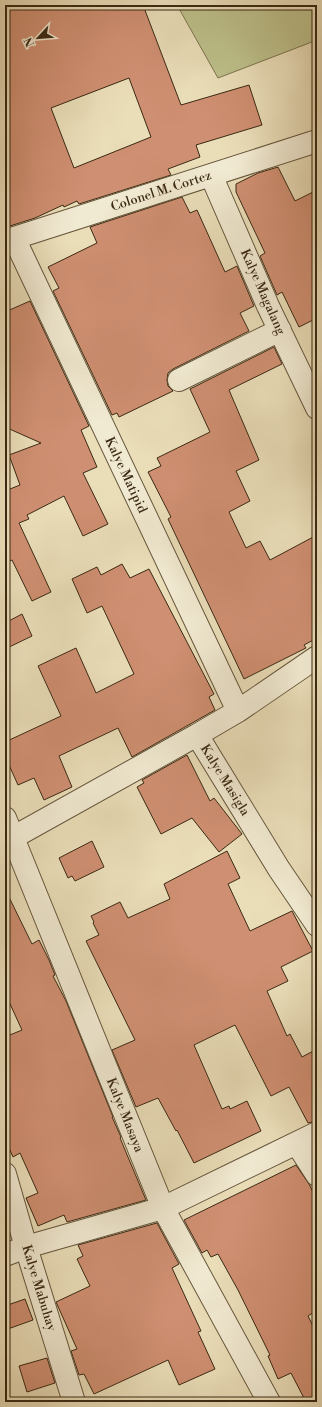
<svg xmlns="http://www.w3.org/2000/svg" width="322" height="1407" viewBox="0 0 322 1407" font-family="'Libre Bodoni',serif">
  <rect width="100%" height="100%" fill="#eadeb9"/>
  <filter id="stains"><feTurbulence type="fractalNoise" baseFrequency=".005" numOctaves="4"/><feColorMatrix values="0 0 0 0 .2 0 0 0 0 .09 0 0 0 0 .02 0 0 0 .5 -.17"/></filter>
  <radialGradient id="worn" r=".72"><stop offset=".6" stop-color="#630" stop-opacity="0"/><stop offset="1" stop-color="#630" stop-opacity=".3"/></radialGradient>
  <path fill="#bdc08b" stroke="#7c744f" d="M177,5h140v35l-99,38z"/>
  <path fill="#cf8f72" stroke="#3a2913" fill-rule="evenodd" d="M5,5h138l38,100 68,-20 13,40 -66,20 4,12 -32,12 3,6 -92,29 -2,-3 -13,6 -1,-2 -28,13 -25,8 -5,-9zM129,78l22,59 -77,31 -23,-60z
    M278,167l17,34 22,-11v128l-18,9 -17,-35 -5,3 -17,-39 5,-3 -29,-61v-8l22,-11z
    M182,197l8,16 7,-3 28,62 12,-6 17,40 -14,7 9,18 -76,38 -5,4 -1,7 1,6 5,5 -54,26 -2,-4 -5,2 -59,-124 6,-3 -11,-21 49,-24 -7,-16z
    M30,301l59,125 -8,4 16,37 -14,6 25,51 -25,12 -19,-40 -37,19 2,4 -10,4 32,69 -19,9 -20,-41 -7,3v-72l15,-6 -11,-30 32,-12 -36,-16v-115z
    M274,347l8,17 -53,26 30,70 -23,11 14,30 -21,11 17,36 14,-7 10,19 47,-25v103l-13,7 2,3 -62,31 -76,-160 3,-2 -23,-45 13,-6 -4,-8 53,-26 -20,-43z
    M122,564l8,14 19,-9 65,125 -5,3 6,13 -83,47 -14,-29 -59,28 13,31 -28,13 -10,-22 -16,7 -13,-29v-14l56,-26 -23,-50 38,-18 20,45 38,-19 -32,-68 -15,7 -15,-34 25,-12 4,8z
    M22,614l10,22 -27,13v-26z
    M187,755l23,46 4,-3 28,36 -23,18 -27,-34 -31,16 -24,-47 7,-4 -2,-3z
    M92,841l12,26 -29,14 -3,-5 -4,2 -9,-20z
    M227,851l13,27 -12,6 22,47 42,-20 21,40 -32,16 7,14 -21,10 20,45 3,-2 12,23 15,-8v72l-9,2 -19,-36 -18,9 -36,-71 -41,20 28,64 7,-3 1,3 17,-8 14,30 -67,32 -17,-33 -1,1 -18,-33 -22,9 -24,-57 23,-10 -49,-99 13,-6 -6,-12 1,-1 -3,-6 29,-14 8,16 42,-19 -6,-15z
    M5,889l27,55 7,-4 10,20 6,15 -2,1 13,25 47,116h-1l9,20 -1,1 26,62 -79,22 -3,-7 -26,11 -12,-28 12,-5 -18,-40 -7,4 -8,-18v-102l17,-7 -17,-37z
    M296,1165l13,19 8,16v110l-9,6 9,18v68h-11l-15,-29 -13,6 -10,-23 2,-1 -32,-65 -20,-36 -7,3 -4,-7 -5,3 -18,-33z
    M157,1223l22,41 -7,4 29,63 -3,1 17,37 -36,16 -11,-25 -74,34 -10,-20 -5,1 -8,-24 6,-2 -21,-47 34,-16 -13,-27 6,-3 -5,-11z
    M25,1299l8,21 -28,10v-24z
    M47,1358l8,25 -28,9 -8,-26z"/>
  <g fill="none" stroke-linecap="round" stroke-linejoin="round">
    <defs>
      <path id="minor" d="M211,175l57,131 49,102
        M14,238l224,473
        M5,241l312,-100
        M179,380l101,-50
        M317,657l-79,54 -41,24 82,134 38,56
        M5,818l158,390 106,194
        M5,842l192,-107
        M297,1144l20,31
        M5,1174l21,73 48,155
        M5,1255l21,-8 137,-39 154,-75"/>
    </defs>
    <use href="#minor" stroke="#66563c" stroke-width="24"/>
    <use href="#minor" stroke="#f1ead2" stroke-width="22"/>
  </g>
  <g text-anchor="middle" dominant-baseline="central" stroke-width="3" stroke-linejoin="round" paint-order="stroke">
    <g font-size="13" fill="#3a2913" stroke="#f1ead2">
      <text transform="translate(161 191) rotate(-18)">Colonel M. Cortez</text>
      <text transform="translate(263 292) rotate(66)">Kalye Magalang</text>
      <text transform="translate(126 475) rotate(65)">Kalye Matipid</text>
      <text transform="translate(225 780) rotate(58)">Kalye Masigla</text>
      <text transform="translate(125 1115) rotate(68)">Kalye Masaya</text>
      <text transform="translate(39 1288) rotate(73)">Kalye Mabuhay</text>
    </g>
  </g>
  <rect width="322" height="1407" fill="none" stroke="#eadeb9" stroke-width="20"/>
  <rect x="6" y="6" width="310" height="1395" fill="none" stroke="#3a2913" stroke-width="2"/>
  <rect x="10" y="10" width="302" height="1387" fill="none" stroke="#3a2913"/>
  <g transform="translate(38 38) rotate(244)" stroke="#f1ead2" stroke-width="3" paint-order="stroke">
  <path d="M0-3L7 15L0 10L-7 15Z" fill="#3a2913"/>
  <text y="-6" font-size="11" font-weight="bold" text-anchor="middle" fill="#3a2913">N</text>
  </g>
  <rect width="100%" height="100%" filter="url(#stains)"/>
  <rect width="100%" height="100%" fill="url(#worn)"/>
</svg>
